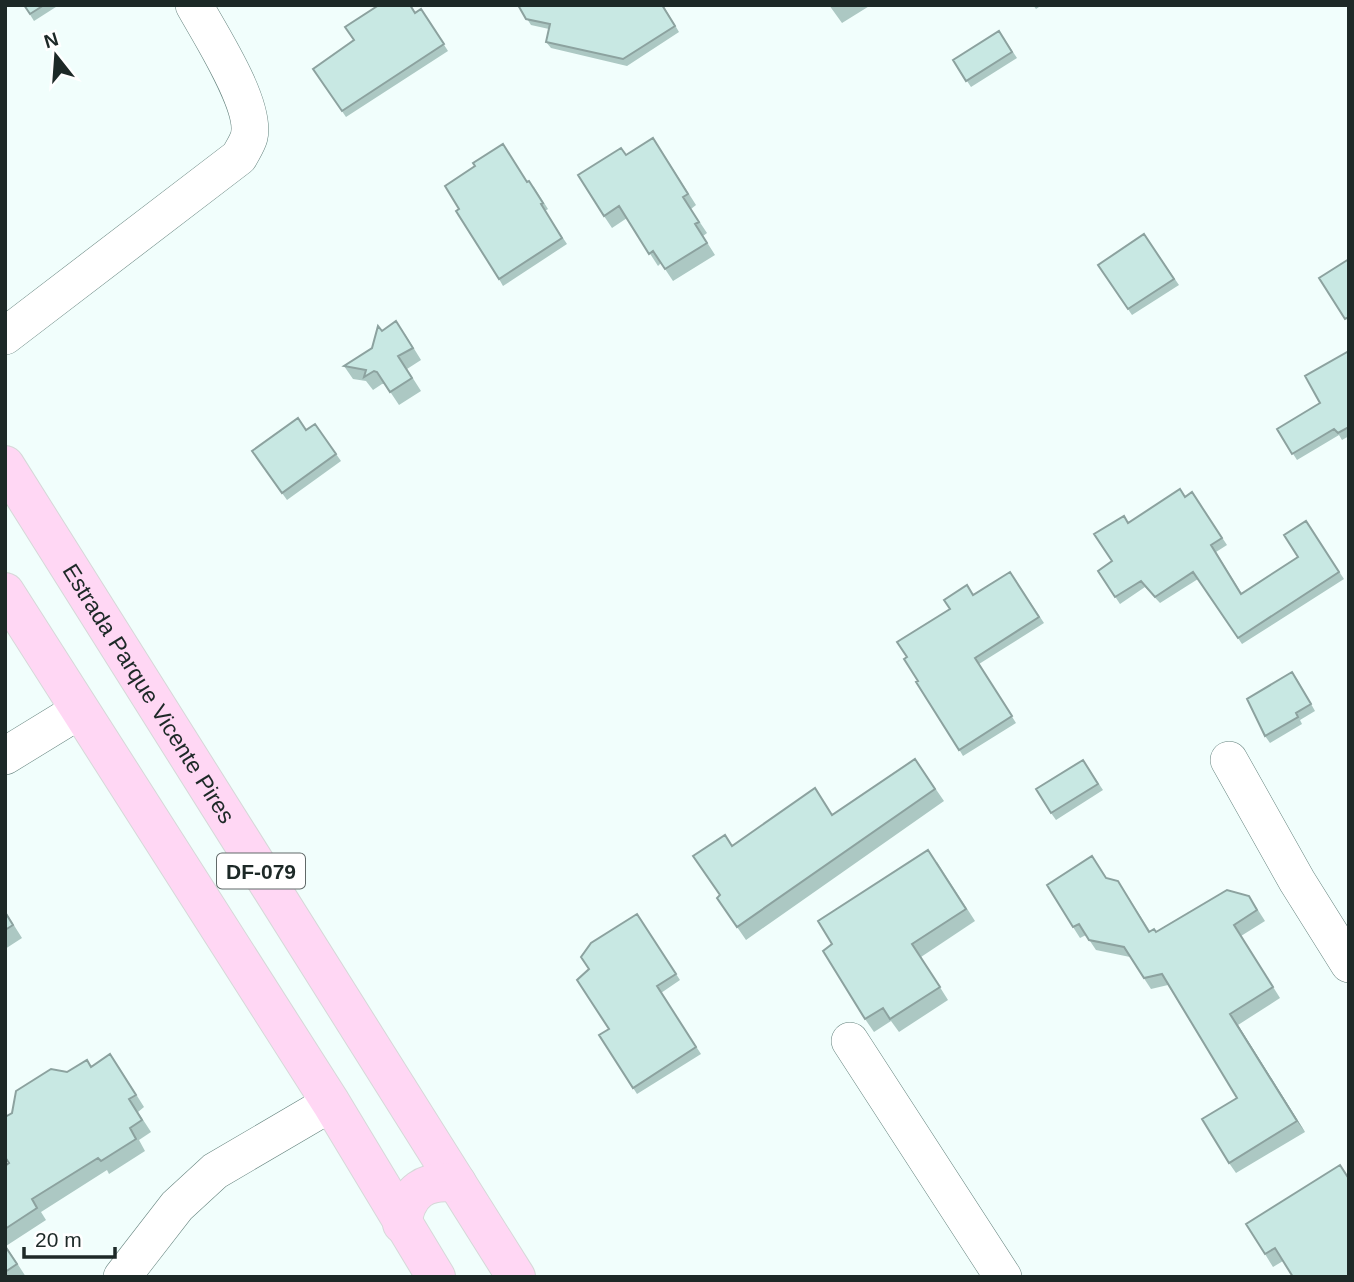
<svg xmlns="http://www.w3.org/2000/svg" width="1354" height="1282" viewBox="0 0 1354 1282" font-family="Arial,sans-serif">
  <rect width="100%" height="100%" fill="#f1fefc"/>
  <g fill="none" stroke-linecap="round" stroke-linejoin="round">
    <defs>
      <path id="street" d="M5,336l234,-179c3,-6 8,-13 10,-20 8,-31 -39,-103 -55,-132
        M5,756l75,-46
        M1229,760l68,121 52,83
        M850,1041l153,236
        M122,1277l55,-71 38,-35 116,-68"/>
      <g id="primary">
        <path id="s1" d="M5,465l511,812"/>
        <path d="M5,592l326,511 105,174"/>
        <path d="M402,1224c5,-33 23,-45 55,-41"/>
      </g>
    </defs>
    <use href="#street" stroke="#66847f" stroke-width="38"/>
    <use href="#primary" stroke="#d6d8d8" stroke-width="40"/>
    <use href="#street" stroke="#fff" stroke-width="37"/>
    <use href="#primary" stroke="#ffd7f4" stroke-width="38"/>
  </g>
  <path fill="#acc8c3" d="M24,5h35l-25,16z
    M518,5h145l16,27 -52,34 -76,-18 -5,-6 3,-13 -18,-4z
    M829,5h42l-29,18z
    M1033,5h9l-6,4z
    M421,9l27,42 -102,66 -33,-48z
    M999,31l18,27 -46,29 -18,-27z
    M661,150l35,55 -5,4 16,24 -4,3 12,19 -42,26 -12,-18 -3,3 -31,-48 -15,10 -8,-12 22,-61z
    M527,182l7,5 14,22 -3,2 22,33 -64,42 -44,-77z
    M1144,234l35,51 -47,30 -34,-50z
    M382,331l23,3 16,26 -14,9 14,22 -22,14 -14,-21h-3l-9,6 -7,-9 -13,-2 -9,-13 28,-18z
    M1349,351v85l-7,4 -3,-5 -42,25 -20,-31 43,-26z
    M315,424l26,37 -54,39 -35,-49 54,-21z
    M1192,492l35,53 -11,7 26,42 56,-37 8,-36 38,58 -102,65 -44,-65 -38,24 -15,-16 -25,17 -22,-33 14,-10z
    M1010,572l34,51 -65,41 37,59 -53,33 -45,-75 55,-86z
    M1297,679l18,32 -15,9 2,4 -32,19 -5,-7z
    M915,759l29,42 -198,139 -29,-42 3,-3 12,-49 101,-31z
    M1083,760l20,30 -47,30 -5,-7z
    M1092,856l15,23 11,2 32,50 6,1 93,-36 16,25 -24,15 39,62 -42,27 67,107 -69,41 -7,-10 8,-65 -69,-113 -17,4 -21,-32 -34,-7 -10,-15 -6,3 -7,-11z
    M937,862l38,59 -54,36 27,43 -49,32 -8,-11 -17,11 -9,-13 -33,-75z
    M5,911l17,27 -17,11z
    M637,914l43,66 -19,13 40,61 -64,40 -38,-59 10,-6z
    M91,1067h28l25,40 -6,5 13,20 -12,8 6,11 -36,23 -2,-4 -66,42 5,8 -40,26 20,31h-21v-111l4,-3 3,-50 55,-41z
    M1349,1178l-66,83 -10,6 -8,-13z"/>
  <path fill="#8ca29f" d="M1230,1014l8,11 67,107 -8,-11z"/>
  <path fill="#c8e8e3" stroke="#8ca29f" stroke-width="2" d="M24,5h20l-14,9z
    M379,5h31l5,8 6,-4 23,35 -102,67 -29,-42 41,-29 -9,-13z
    M518,5h144l13,21 -52,33 -77,-17 4,-18 -24,-5z
    M999,31l13,21 -46,29 -13,-21z
    M653,138l35,56 -5,3 16,25 -4,2 12,19 -42,26 -12,-18 -4,3 -30,-48 -15,10 -26,-41 43,-27 5,7z
    M503,144l24,38 2,-1 14,22 -2,1 21,34 -63,41 -43,-68 3,-2 -14,-23 30,-20 -2,-3z
    M1144,234l30,45 -46,30 -30,-44z
    M1349,259v58l-4,2 -26,-41z
    M396,321l17,27 -15,8 14,22 -22,14 -13,-20 -3,-1 -10,6 2,-7 -22,-4 28,-18 6,-22 4,5z
    M1349,351v76l-11,6 -4,-4 -42,25 -15,-25 43,-26 -15,-27z
    M298,418l8,12 9,-6 21,30 -54,39 -30,-42z
    M1180,489l5,8 7,-5 30,46 -11,7 30,49 57,-37 -14,-22 22,-14 33,51 -101,66 -45,-66 -38,25 -14,-16 -26,16 -17,-26 14,-10 -18,-27 30,-18 4,7z
    M1010,572l29,45 -64,41 37,58 -53,34 -43,-68 2,-1 -14,-22 3,-2 -10,-15 53,-33 -6,-9 23,-15 6,10z
    M1292,672l19,32 -15,9 2,4 -33,19 -18,-37z
    M915,759l20,30 -198,138 -20,-29 3,-3 -27,-39 32,-21 7,11 83,-58 17,27z
    M1083,760l15,24 -47,29 -15,-24z
    M928,850l38,59 -54,35 28,43 -50,32 -7,-11 -18,11 -42,-68 9,-7 -14,-23z
    M1092,856l14,22 12,3 31,51 5,-3 2,3 71,-42 22,6 8,14 -23,15 39,62 -43,27 67,107 -68,42 -27,-44 35,-21 -75,-124 -18,4 -20,-31 -35,-7 -10,-16 -6,3 -26,-42z
    M5,912l8,13 -8,5z
    M637,914l39,60 -19,12 39,61 -63,41 -34,-53 10,-6 -32,-49 12,-11 -8,-12 10,-14z
    M110,1054l26,41 -7,4 13,21 -12,8 6,11 -35,22 -3,-3 -66,41 5,9 -32,21v-63l4,-3 -4,-6v-40l7,-4 4,-22 35,-22 16,3 20,-12 4,7z
    M1340,1165l9,14v98h-56l-18,-29 -10,6 -19,-30z
    M5,1246l12,18 -12,8z"/>
  <g text-anchor="middle" dominant-baseline="central" stroke-width="5" stroke-linejoin="round" paint-order="stroke">
    <rect fill="#fff" stroke="#616968" stroke-width="2" x="217" y="853.5" width="88" height="35" rx="5"/>
    <g font-size="21" font-weight="bold" fill="#1d2927">
      <text x="261" y="871">DF-079</text>
    </g>
    <g font-size="23" fill="#1d2927" stroke="#fff">
      <text stroke="none"><textPath href="#s1" startOffset="270">Estrada Parque Vicente Pires</textPath></text>
    </g>
  </g>
  <rect width="1354" height="1282" fill="none" stroke="#1d2927" stroke-width="14"/>
  <g transform="translate(56 56) rotate(343)" stroke="#ffffff" stroke-width="5" paint-order="stroke">
  <path d="M0-5L12 26L0 18L-12 26Z" fill="#1d2927"/>
  <text y="-10" font-size="19" font-weight="bold" text-anchor="middle" fill="#1d2927">N</text>
  </g>
  <path d="M24 1247v10h91v-10" fill="none" stroke="#1d2927" stroke-width="3.5"/>
  <text x="35" y="1247" font-size="21" fill="#1d2927" stroke="#ffffff" stroke-width="5" paint-order="stroke">20 m</text>
</svg>
